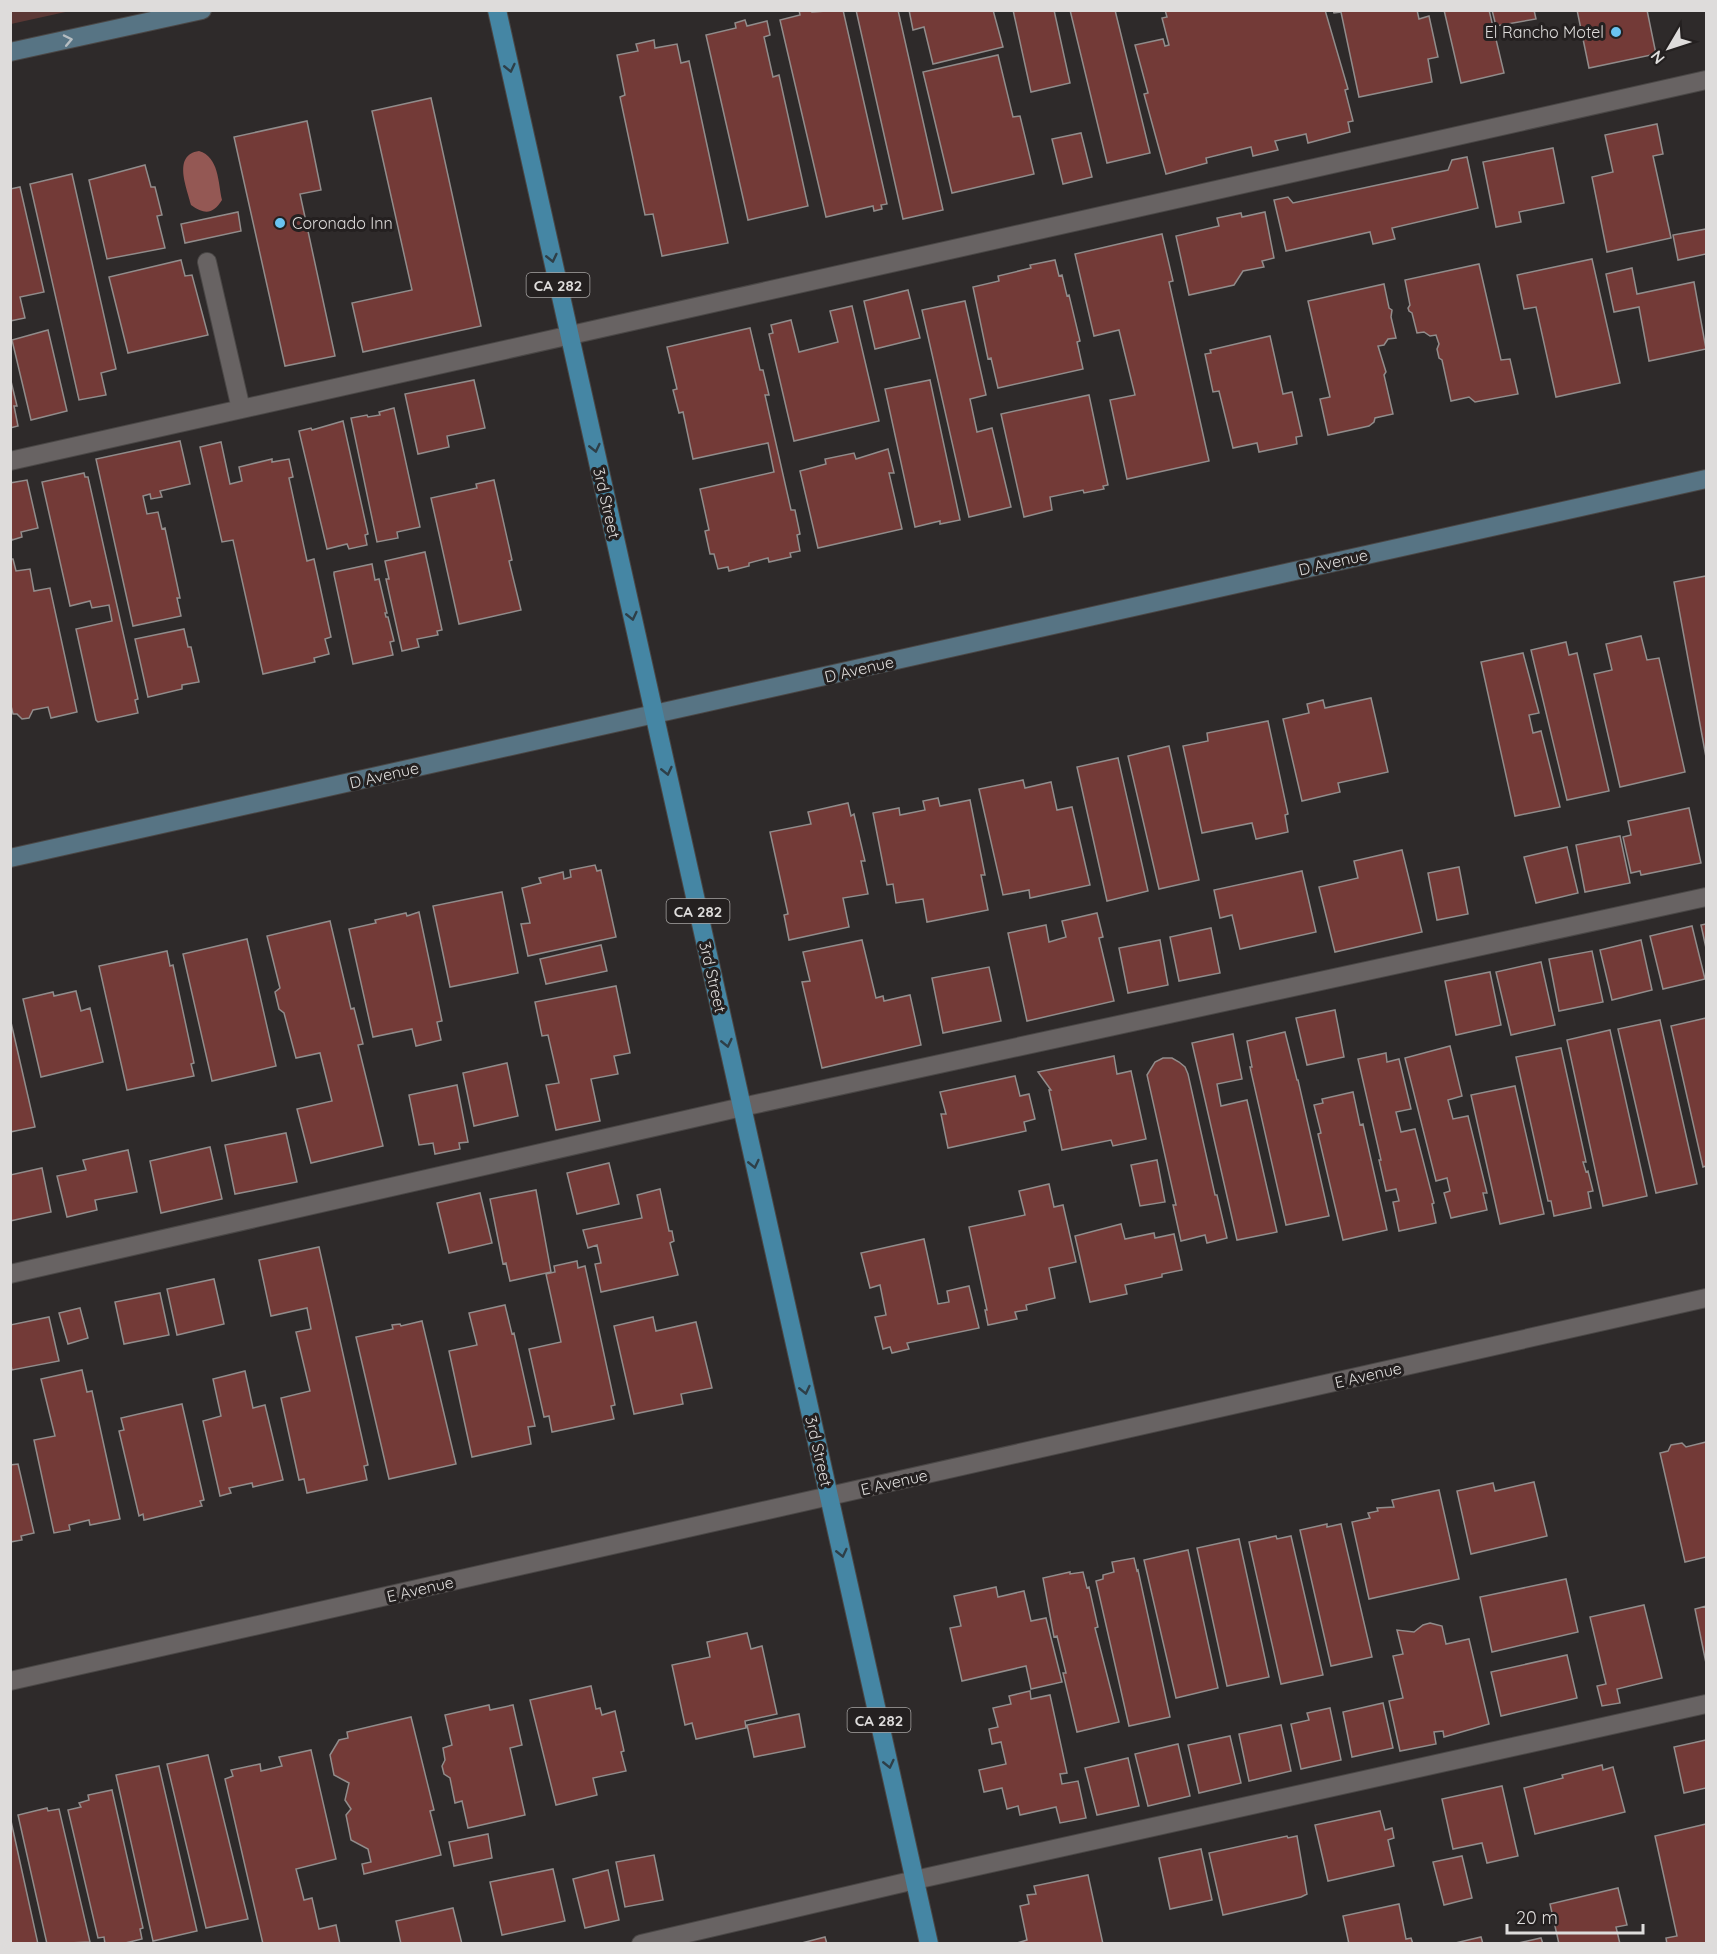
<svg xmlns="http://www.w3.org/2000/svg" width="1717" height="1954" viewBox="0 0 1717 1954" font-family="Quicksand,sans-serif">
  <rect width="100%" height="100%" fill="#2e2a2a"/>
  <path fill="#5b3835" d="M11,10h59v1l-59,13z"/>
  <path fill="#945854" d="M199,151c20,6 19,31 23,49 -9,14 -17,15 -31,5 -4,-17 -19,-50 8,-54z"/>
  <path fill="#733a37" stroke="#918c8b" stroke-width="1.5" d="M799,10h13v2l31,-2 44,194 -6,1 1,4 -8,2 -1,-5 -47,11 -46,-197 20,-5z
    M856,10h42l45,200 -40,9z
    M909,10h84l10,37 -70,17 -9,-37 -11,3z
    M1013,10h41l16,73 -39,9z
    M1070,10h45l35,143 -43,10z
    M1165,10h160l23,79 -3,1 8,31 -5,1 2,10 -42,11 -2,-9 -31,7 3,9 -25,6 -2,-9 -45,11 1,5 -41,11 -22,-80 4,-1 -13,-48 28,-6 2,7 4,-1 -7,-27 5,-1z
    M1333,10h84l2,9 10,-3 9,41 -10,2 4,23 -73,15 -18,-85 -7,1z
    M1444,10h45l15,63 -43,10z
    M1492,10h42l2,9 -40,7z
    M1577,10h70l9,44 -67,14z
    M745,20l2,6 20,-5 3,14 -6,2 9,40 6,-2 29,131 -60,14 -42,-185 30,-7 -1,-5z
    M654,40l1,8 22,-4 4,19 8,-2 39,182 -66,13 -9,-42 -8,1 -25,-118 5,-2 -8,-40 21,-4 -2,-7z
    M998,55l15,62 7,-1 14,58 -82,19 -29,-121z
    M431,98l50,228 -118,26 -11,-49 60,-13 -40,-179z
    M307,121l14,69 -21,4 35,162 -50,10 -51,-229z
    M1657,124l6,30 -10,2 18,82 -64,14 -15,-75 21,-5 -8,-37z
    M1081,133l11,44 -29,7 -11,-45z
    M1553,148l11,55 -45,9 2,10 -25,5 -13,-65z
    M1467,157l11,51 -86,20 3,11 -22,5 -3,-12 -84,19 -12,-51 14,-3 5,6 155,-33 4,-10z
    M145,165l6,22h4l7,28 -5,1 8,32 -58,11 -18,-79z
    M72,174l44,195 -15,4 5,22 -27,5 -49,-216z
    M20,187l24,105 -24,5 5,21 -15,3v-132z
    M238,212l3,19 -56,12 -4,-19z
    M1265,212l9,46 -12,3 2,6 -21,4 -9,14 -45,10 -13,-59 43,-10 -2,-8 24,-5 1,4z
    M1706,229v25l-28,6 -5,-25z
    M1162,234l11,47 -4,1 40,179 -82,18 -17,-79 25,-5 -16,-65 -25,6 -19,-82z
    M1592,259l28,124 -64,14 -20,-90 -12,2 -7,-34z
    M181,260l4,16 7,-1 16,60 -80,18 -19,-76z
    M1055,260l4,16 3,-1 5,21 2,-1 11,46 -3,1 6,27 -85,19 -7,-30 -3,1 -15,-72 26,-6 -1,-5 33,-8 -1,-3z
    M1479,264l22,96 9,-1 8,35 -43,8 -6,-5 -18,4 -9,-41 -3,-2 -2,-9 2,-5 -3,-9 -6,1 -6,-4 -7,1 -5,-20 -3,-2 -1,-3 2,-3 -5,-25z
    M1632,268l5,26 57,-12 12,67 -57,12 -10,-54 -25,5 -8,-38z
    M1384,284l5,24 3,2 -1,7 5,21 -8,1 -4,6 -6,1 8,26 -2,3 9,39 -18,4 -1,4 -5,4 -41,9 -8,-36 10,-2 -22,-96z
    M908,290l12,48 -45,11 -11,-48z
    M965,301l21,94 -16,4 7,33 15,-4 19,79 -42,10 -47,-207z
    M852,306l27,115 -85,20 -25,-107 4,-1 -2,-8 20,-5 8,32 39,-10 -8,-31z
    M750,328l10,42h3l6,25h-4l26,115h4l5,24 -3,1 3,16 -10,2 1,4 -22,5 -1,-4 -19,5v3l-20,5 -1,-4 -10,2 -4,-15h-4l-5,-23 4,-1 -9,-41 74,-17 -6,-29 -75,16 -10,-47 -4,1 -6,-23 4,-1 -10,-42z
    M48,330l19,81 -36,9 -19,-80z
    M1270,336l13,58 9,-2 10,44 -6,1 1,7 -38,8 -2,-9 -24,5 -14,-57 -6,1 -8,-38 6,-1 -1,-3z
    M10,377l7,29h-3l4,20 -8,2z
    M474,380l11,48 -38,8 2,11 -31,7 -13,-60z
    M930,380l30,140 -20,4v-3l-25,6 -30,-138z
    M1089,395l19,90 -5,1 1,3 -20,4 -1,-3 -33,7 2,13 -28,7 -23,-103z
    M394,408l26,119 -23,5 1,6 -21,4 -26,-124 16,-3 1,2 12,-2 -1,-3z
    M343,421l25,113 -3,1 2,10 -18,4 -2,-5 -20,5 -28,-118 12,-3 1,2z
    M180,441l10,43 -30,7 2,6 -11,2 -1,-5 -7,2 4,18 11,-2 4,17 3,-1 15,70h-3l4,18 -48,10 -37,-167z
    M221,442l9,42 12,-3 -3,-14 33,-8v3l17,-3 4,18 -4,1 18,83 7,-2 17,78 -6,2 4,15 -15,4 1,4 -52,12 -30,-134 -11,2 -22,-95z
    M888,449l6,24h-5l13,56 -84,19 -18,-77 26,-7 -1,-5 29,-6 2,6z
    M84,473l1,4h3l50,222 -3,1 3,13 -40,9 -2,-2 -20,-91 36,-8 -3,-16 -17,3 -2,-7 -20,5 -28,-124z
    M27,480l11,48 -17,4 1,5 -10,3 -2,-6v-51z
    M494,480l18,80 -3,1 12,49 -62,14 -28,-126 46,-10 -1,-4z
    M425,552l17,78 -5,1 1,4 -21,4 2,8 -17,4 -16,-72h3l-4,-18z
    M10,559h3l3,12 14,-2 4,22 16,-3 27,124 -26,6 -3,-11 -15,3 -4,8 -7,1 -5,-5h-4l-3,-12z
    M372,564l3,16 4,-1 8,34h-2l1,4h2l6,24 -4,1 3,13 -40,9 -19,-89v-3z
    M1706,576v181l-32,-175z
    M184,629l4,18h3l8,35 -17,3v4l-34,8 -13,-58z
    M1641,636l6,24 12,-2 26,114 -65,15 -26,-113 18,-4 -6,-26z
    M1566,642l3,13 8,-2 32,138 -42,9 -36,-150z
    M1523,653l16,60 -10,2 4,18 8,-2 19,76 -45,9 -34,-154z
    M1371,698l17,74 -50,11 2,9 -38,9 -19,-82 26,-6 -2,-9 16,-4 2,8z
    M1268,721l20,93 -3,1 3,17 -32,7 -4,-16 -50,10 -19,-87 25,-5 -1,-8z
    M1169,746l30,134 -40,9 -31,-133z
    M1118,758l30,133 -41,10 -30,-134z
    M1023,780l2,8 26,-6 6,28 15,-3 18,78 -60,13 -1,-8 -26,5 -24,-106z
    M938,798l2,8 30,-6 15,75h-4l7,35 -61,12 -4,-23 -27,4 -3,-19 -6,1 -14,-72 26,-5 1,7 25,-5 -2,-9z
    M848,803l3,13 3,-2 11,47h-4l7,33 -25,4 6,29 -60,13 -5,-25 4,-1 -18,-82 41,-8 -3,-12z
    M1689,808l12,55 -60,12 -1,-4 -9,2 -8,-36 8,-2 -3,-14z
    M1620,836l10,47 -45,9 -9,-47z
    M1567,847l11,46 -42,10 -12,-46z
    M1402,850l20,82 -87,20 -16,-65 39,-9 -4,-17z
    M595,865l2,6 4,-1 15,67 -88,19 -7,-32 9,-1 -8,-35 19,-5 -2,-5 24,-6 1,7 7,-2 -1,-7z
    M1459,867l9,47 -31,6 -9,-47z
    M1302,871l14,61 -76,17 -8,-34 -12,3 -6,-28z
    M502,892l16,81 -68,14 -17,-81z
    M419,912l23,109 -5,1 4,18 -25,6 -4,-17 -39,8 -24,-108 27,-6 -1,-3 31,-7 1,3z
    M1097,913l6,24 -4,1 15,63 -87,20 -19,-88 38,-8 3,17 17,-5 -4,-16z
    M330,921l21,88 3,-1 9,36 -5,1 25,101 -72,17 -14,-54 35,-8 -12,-48 -24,5 -12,-45 -5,-4 -4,-17 5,-4 -13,-52z
    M1706,924v24l-5,-23z
    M1692,926l13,53 -42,10 -13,-53z
    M1211,928l9,45 -41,8 -9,-44z
    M247,939l29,127 -64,15 -29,-127z
    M862,940l14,58 7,-2 1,5 26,-6 11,50 -99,23 -20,-86 8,-1 -7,-29z
    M1160,940l8,45 -40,8 -9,-45z
    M1641,940l11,50 -40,10 -12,-50z
    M601,945l6,26 -61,13 -6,-25z
    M167,951l3,15 3,-1 21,98 -3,1 3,12 -67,14 -28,-124z
    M1592,951l11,51 -44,9 -10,-52z
    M1541,962l14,63 -44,10 -15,-63z
    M989,967l12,54 -58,12 -11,-55z
    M1490,972l11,53 -45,10 -11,-54z
    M616,986l14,67 -16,3 4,18 -27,5 9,42 -44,9 -10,-45 13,-2 -11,-48 -6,1 -7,-34z
    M76,991l5,20 9,-3 13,54 -62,15 -18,-78 30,-7 1,4z
    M1335,1010l9,47 -37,8 -11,-47z
    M10,1018l25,109 -25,5z
    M1706,1018v148l-3,1 -32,-141z
    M1660,1020l37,164 -41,9 -38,-164z
    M1610,1030l37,166 -44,10 -36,-166z
    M1285,1032l12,48h1l31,136 -43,9 -36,-158h2l-5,-26z
    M1233,1034l9,45 -25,5 4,22 26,-6 30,132 -40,8 -45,-197z
    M1450,1046l12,50 -14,4 5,19 15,-3 19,77h-4l4,17 -36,8 -7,-25 6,-2 -3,-13 -11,3 -31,-123z
    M1561,1048l25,114h-3l3,10 2,-1 5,20 -5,1 3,16 -37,8 -3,-15h-3l-32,-144z
    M1386,1053l1,9 12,-3 12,50 -15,3 5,20 14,-3 19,74 -2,1 4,19 -37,8 -6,-29 6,-1 -3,-12 -10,2 -7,-31h2l-23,-101z
    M1114,1056l3,18 14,-3 15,68 -33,7 -2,-6 -49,10 -13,-60h2l-13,-18z
    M1163,1058h9l7,4 6,5 3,7 27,121h2l10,43 -20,5 -2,-8 -24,6 -8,-36h3l-29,-130 8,-13z
    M507,1063l11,53 -44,10 -11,-53z
    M1015,1076l5,20 9,-2 6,25 -11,3 2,9 -78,17 -7,-34h5l-6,-22z
    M457,1085l11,57 -9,1 1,6 -25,5 -2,-11 -14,2 -10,-50z
    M1515,1086l29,128 -44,10 -29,-129z
    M1353,1092l7,33 3,-1 24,106 -44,10 -25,-106 3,-1 -7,-28 9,-2 -1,-4z
    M286,1133l11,49 -62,12 -10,-49z
    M210,1147l12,52 -61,14 -11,-52z
    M128,1150l9,42 -42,8 2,10 -30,7 -10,-41 29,-6 -3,-10z
    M1157,1160l8,42 -25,4 -9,-41z
    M609,1163l10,41 -42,10 -10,-41z
    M42,1168l9,44 -41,9v-46z
    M1049,1184l5,23 9,-2 13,57 -27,6 6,30 -29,7 1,5 -12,2 2,7 -29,6 -3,-15h2l-18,-83 56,-12 -6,-24z
    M660,1189l9,42h3l2,10 -4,2 8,32 -77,17 -6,-28 6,-1 -4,-18 -9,3 -5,-18 59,-12 -5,-23z
    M536,1190l15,82 -41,9 -4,-18 -3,1 -13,-65z
    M480,1193l12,50 -43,10 -12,-50z
    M1121,1224l4,15 29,-6 1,5 19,-4 8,36 -20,4v3l-37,8 2,9 -37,8 -15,-66z
    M924,1239l14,65 11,-2 -2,-11 22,-5 10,42 -72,15 2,6 -17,4 -2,-6 -7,2 -8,-32 11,-2 -6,-30 -10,3 -9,-35z
    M319,1247l49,218 -4,1 3,14 -60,13 -3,-14 -5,1 -18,-82 29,-7 -14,-59 15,-3 -4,-21 -36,8 -12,-56z
    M577,1261l1,7 7,-2 30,139 -4,1 3,13 -62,13 -3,-16 -5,1 -15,-68 32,-7 -15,-68 9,-2 -1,-6z
    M214,1279l10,45 -47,11 -10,-46z
    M160,1293l9,42 -45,9 -9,-42z
    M505,1305l7,29 2,-1 21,93 -7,1 3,17 -59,13 -23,-106 28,-6 -8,-32z
    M80,1308l8,30 -20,6 -9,-31z
    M49,1317l10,44 -47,9 -2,-8v-37z
    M653,1317l3,14 40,-9 16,66 -31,6 2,10 -49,10 -20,-88z
    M422,1321l34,143 -67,15 -33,-142 37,-8 -1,-4 8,-1 1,2z
    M82,1370l5,22 5,-1 28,128 -30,6 -1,-5 -20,5 1,5 -16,3 -20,-93 21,-4 -14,-57z
    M245,1371l8,37 12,-3 18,75 -30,7 -1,-4 -23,5 2,5 -11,3 -17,-75 18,-5 -8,-37z
    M182,1404l22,96 -4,1 2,5 -58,14 -1,-6 -4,2 -20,-85 5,-1 -3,-12z
    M1706,1442v115l-21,5 -25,-109 8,-2 3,-6 11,-2 4,4z
    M18,1464l16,69 -13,3 1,4 -12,2v-77z
    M1534,1482l13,54 -76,18 -14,-63 36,-8 2,8z
    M1439,1490l20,89 -90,20 -17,-77 18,-4 -2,-5 10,-2 -1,-3 17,-1 -2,-7z
    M1327,1524v3l14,-3 31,133 -41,9 -31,-136z
    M1276,1536l1,3 14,-3 32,139 -42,9 -32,-142z
    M1239,1539l30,138 -42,9 -30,-138z
    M1188,1550l30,138 -42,10 -32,-138z
    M1134,1558l3,13 1,-1 32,147 -41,9 -33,-145 7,-2v-4l11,-3 -2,-10z
    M1070,1572v2l13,-2 4,16 2,-1 9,40 -3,1 24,94 -42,10 -14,-59h3l-9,-37 -3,1 -11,-59z
    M1566,1579l12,53 -86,20 -12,-55z
    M996,1587l2,10 26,-6 7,30 15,-3 16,64 -31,7 -5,-23 -64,15 -12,-53 11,-2 -7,-30z
    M1644,1605l18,73 -45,11 3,14 -18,3 -5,-20 9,-2 -16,-67z
    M1706,1606v57l-11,-54z
    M1430,1623l12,3 4,18 23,-5 20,85 -45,13 -1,-6 -9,1 2,12 -36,7 -11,-50 14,-3 -10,-42 10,-2 -6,-24 17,2 9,-7z
    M747,1633l4,16 11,-3 15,68 -32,7 1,7 -50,11 -4,-16 -7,2 -13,-60 38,-8 -3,-15z
    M1567,1655l10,43 -76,18 -10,-44z
    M591,1686l5,23 4,-1 2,7 13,-4 9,40 -3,1 5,19 -33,7 4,17 -41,10 -26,-105z
    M1030,1691l1,8 19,-4 17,78 -7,1 2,10 16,-3 8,37 -26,5 -4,-16 -36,8 -2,-9 -11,3 -5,-21 -18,4 -5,-22 27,-6 -5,-22 -9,2 -3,-15 9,-2 -5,-19 18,-4 -2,-8z
    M1383,1703l10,45 -41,9 -9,-45z
    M489,1705l1,5 23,-5 9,40 -12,3 15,67 -57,13 -6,-27 -7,2 -5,-25 -6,-4 -2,-8 3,-6 -2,-12 9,-3 -7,-30z
    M1330,1708l11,52 -40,9 -10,-45 18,-4 -2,-7z
    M799,1714l6,33 -51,10 -7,-32z
    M411,1717l23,93 -4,1 11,44 -77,19 -2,-10 9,-2 -3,-13 -17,-9 -5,-25 5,-6 -6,-9 4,-17 -15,-8 -4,-20 9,-15 9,-2 -1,-6z
    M1281,1725l10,46 -42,10 -10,-47z
    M1230,1736l11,47 -42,10 -11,-48z
    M1706,1740v48l-22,5 -10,-46z
    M1178,1744l12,52 -42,10 -13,-52z
    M311,1750l25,109 -40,10 8,31 8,-2 7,31 17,-4 4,19h-77l-38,-165 8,-3 -2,-6 29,-6 1,7 21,-5 -3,-9z
    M208,1755l40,164 -42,9 -39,-164z
    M1128,1758l11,48 -42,9 -12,-47z
    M1602,1765l1,5 10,-3 12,45 -90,22 -11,-46 39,-10 -1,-3z
    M159,1766l38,165 -44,10 -37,-166z
    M1502,1786l16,70 -31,7 -5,-20 -29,6 -11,-50z
    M112,1790l31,138 -3,1 2,10 -21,5h-16l-1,-7 -6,1 -30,-128 13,-3 -2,-4 10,-3 -1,-5z
    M47,1808l1,3 11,-2 31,133 -43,2 -29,-129z
    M1380,1811l5,19 7,-2 2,10 -6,2 6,26 -66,15 -13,-56z
    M11,1821l27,123h-28z
    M1706,1824v120h-39l-1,-6 11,-2 -22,-100z
    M488,1834l4,24 -38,8 -5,-24z
    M1287,1836l1,2 9,-2 10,58 -6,3 -78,18 -14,-62z
    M1201,1849l11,51 -42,9 -11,-51z
    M654,1855l9,45 -38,7 -9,-45z
    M1462,1856l10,42 -28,7 -11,-43z
    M553,1869l12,52 -63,14 -12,-53z
    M608,1870l11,50 -34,8 -12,-49z
    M1088,1875l15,69h-89l13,-4 -7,-34 9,-2 -2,-9 9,-1 -2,-8z
    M1618,1888l9,37 -11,2 4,17h-61l-9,-40z
    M1399,1904l7,35 5,-1 2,6h-64l-6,-28z
    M453,1908l9,36h-61l-5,-23z
    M825,1937l2,7h-29z
    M1481,1937l2,7h-28v-1z
    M1541,1938l2,6h-29z"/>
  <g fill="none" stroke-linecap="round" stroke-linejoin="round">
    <defs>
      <path id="lane" d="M207,262l34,147
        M10,461l1696,-381
        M10,1274l732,-167 964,-210
        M641,1944l274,-64 791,-176"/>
      <path id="street" d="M10,1681l1696,-383"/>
      <path id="secondary" d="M10,52l192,-42
        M10,858l1696,-379"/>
      <path id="primary" d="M497,10l432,1934"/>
    </defs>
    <use href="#lane" stroke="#4a4746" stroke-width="20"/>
    <use href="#street" stroke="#4a4746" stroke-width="20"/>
    <use href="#secondary" stroke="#4a4746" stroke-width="20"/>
    <use href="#primary" stroke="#4a4746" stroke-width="20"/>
    <use href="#lane" stroke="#686363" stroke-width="18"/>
    <use href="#street" stroke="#686363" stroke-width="18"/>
    <use href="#secondary" stroke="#577484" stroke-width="18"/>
    <use href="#primary" stroke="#4586a4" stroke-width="18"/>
  </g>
  <defs><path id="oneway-chevron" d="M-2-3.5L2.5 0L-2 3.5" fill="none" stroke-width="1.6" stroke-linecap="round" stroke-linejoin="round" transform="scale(1.5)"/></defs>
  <use stroke="#b6bdc1" href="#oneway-chevron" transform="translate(68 40) rotate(-12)"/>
  <g stroke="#2e3f48">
    <use href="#oneway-chevron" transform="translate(510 68) rotate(77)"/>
    <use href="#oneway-chevron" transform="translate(552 258) rotate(77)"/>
    <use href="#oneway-chevron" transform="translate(595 448) rotate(77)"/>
    <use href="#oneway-chevron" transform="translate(632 616) rotate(77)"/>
    <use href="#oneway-chevron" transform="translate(667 771) rotate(77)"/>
    <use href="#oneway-chevron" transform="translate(727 1043) rotate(77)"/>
    <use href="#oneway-chevron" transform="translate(754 1164) rotate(77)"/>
    <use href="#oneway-chevron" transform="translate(805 1390) rotate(77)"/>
    <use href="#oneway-chevron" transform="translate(842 1553) rotate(77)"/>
    <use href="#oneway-chevron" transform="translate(889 1764) rotate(77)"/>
  </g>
  <g fill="#6ac3f1" stroke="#242020" stroke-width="2">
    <circle cx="1616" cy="32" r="6"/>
    <circle cx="280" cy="223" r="6"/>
  </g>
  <g text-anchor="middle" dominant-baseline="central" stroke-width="6" stroke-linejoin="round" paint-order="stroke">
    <g fill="#242020" stroke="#a6a4a3" stroke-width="1.5">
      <rect x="526.5" y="273" width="63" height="24" rx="4.5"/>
      <rect x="666.5" y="899" width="63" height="24" rx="4.5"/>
      <rect x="847.5" y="1708" width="63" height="24" rx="4.5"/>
    </g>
    <g font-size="15" font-weight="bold" fill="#dedcdb">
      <text x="558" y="285">CA 282</text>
      <text x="698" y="911">CA 282</text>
      <text x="879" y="1720">CA 282</text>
    </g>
    <g font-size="16" fill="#dedcdb" stroke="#242020" text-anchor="end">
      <text x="1604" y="32">El Rancho Motel</text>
      <text x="292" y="223" text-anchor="start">Coronado Inn</text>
    </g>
    <g font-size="16" fill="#dedcdb" stroke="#242020">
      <text transform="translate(607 503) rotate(77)">3rd Street</text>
      <text transform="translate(1333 562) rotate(-13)">D Avenue</text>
      <text transform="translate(859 669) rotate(-13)">D Avenue</text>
      <text transform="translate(384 775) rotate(-13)">D Avenue</text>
      <text transform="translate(713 977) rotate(77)">3rd Street</text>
      <text transform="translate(1368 1375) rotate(-13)">E Avenue</text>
      <text transform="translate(819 1451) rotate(77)">3rd Street</text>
      <text transform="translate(894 1482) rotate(-13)">E Avenue</text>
      <text transform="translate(420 1589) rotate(-13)">E Avenue</text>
    </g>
  </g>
  <rect width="1717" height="1954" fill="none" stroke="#dedcdb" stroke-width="24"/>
  <g transform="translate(1669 48) rotate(231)" stroke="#242020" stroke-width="4.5" paint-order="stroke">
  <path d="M0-4.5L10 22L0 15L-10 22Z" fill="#dedcdb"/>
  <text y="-9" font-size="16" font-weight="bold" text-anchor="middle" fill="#dedcdb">N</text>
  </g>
  <path d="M1507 1924v9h136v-9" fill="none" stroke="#dedcdb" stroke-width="3"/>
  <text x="1516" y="1924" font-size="18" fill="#dedcdb" stroke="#242020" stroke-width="4.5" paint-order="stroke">20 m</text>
</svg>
